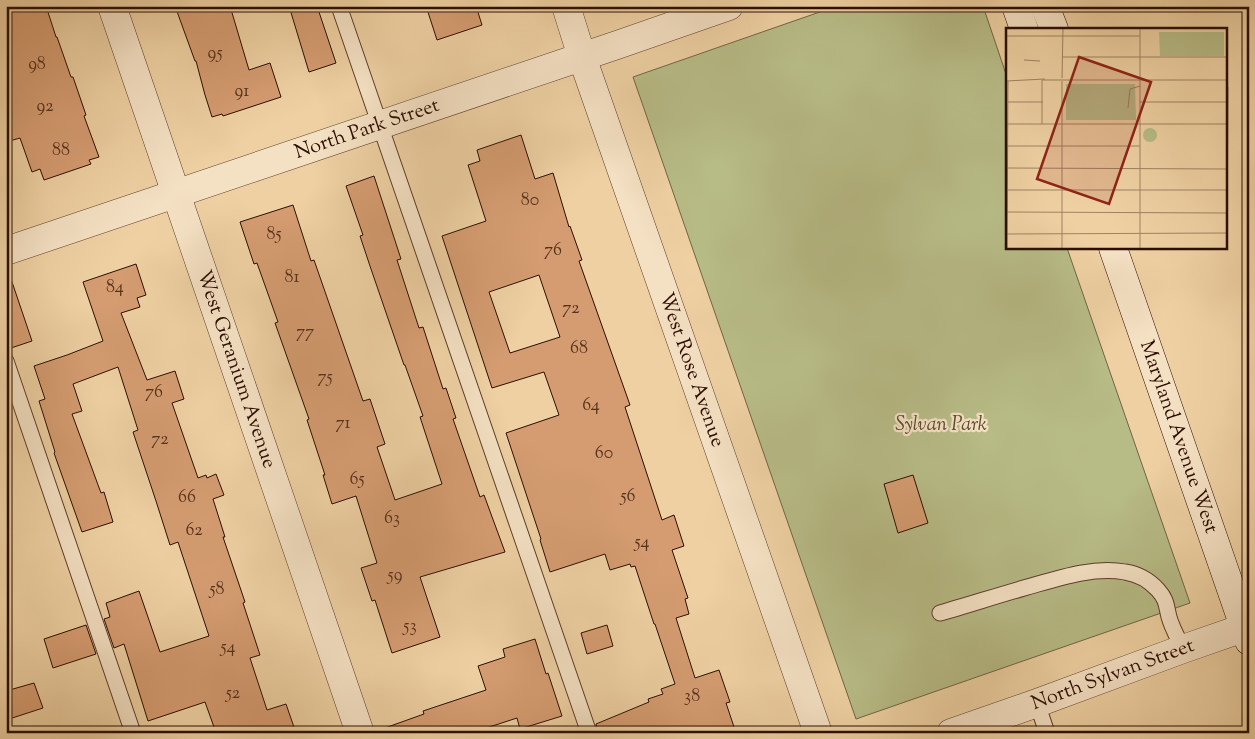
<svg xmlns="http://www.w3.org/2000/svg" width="1255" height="739" viewBox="0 0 1255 739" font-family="'Sorts Mill Goudy',serif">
  <rect width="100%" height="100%" fill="#eed0a2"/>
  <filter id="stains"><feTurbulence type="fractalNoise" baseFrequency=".004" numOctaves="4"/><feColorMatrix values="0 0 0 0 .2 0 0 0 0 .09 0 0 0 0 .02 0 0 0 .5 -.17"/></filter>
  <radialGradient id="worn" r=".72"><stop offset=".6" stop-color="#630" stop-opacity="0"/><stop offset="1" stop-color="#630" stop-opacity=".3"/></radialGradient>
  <path fill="#b7bb86" stroke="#716444" d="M837,6h146l24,71 1,171h59l123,355 -334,116 -223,-642z"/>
  <path fill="#d59c71" stroke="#2b0e01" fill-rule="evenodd" d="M6,6h40l10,31h1l14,40h2l13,38 -2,1 15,41 -10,3 2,4 -47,16 -4,-11 -8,3 -12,-34 -14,4z
    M175,6h55l19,64 21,-7 11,34 -58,19 -1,-2 -10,3 -7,-22 -9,-34h-1z
    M289,6h28l19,57 -27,9z
    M426,6h50l6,19 -45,15z
    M521,135l14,44 18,-6 16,54 1,-1 12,34 -3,1 51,144 -5,2 37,113 12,-5 10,31 -12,4 16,48 -3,1 4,15 -13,4 19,60 24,-8 11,32 -4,1 10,30h-138l-2,-9 53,-22 -1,-3 15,-5 -2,-5 14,-5 -20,-60h-1l-19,-58 -4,1 -1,-3 -20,6 -5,-16 -55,18 -10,-32 1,-1 -35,-106 53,-18 -15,-43 -52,16 -50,-152 44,-15 -18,-56 12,-4 -3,-11zM539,275l21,62 -50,16 -21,-61z
    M374,176l27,83 -4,1 22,68 4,-1 20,62 3,-1 10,30 -3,1 27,78 4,-2 21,57 -85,25 20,60 -48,16 -17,-53 -3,1 -11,-33 16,-5 -21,-67 -24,8 -9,-29h2l-18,-55 2,-1 -34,-96 3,-1 -21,-59 -3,1 -14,-42 53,-17 18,56 3,-1 49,141 7,-2 15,45 -8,3 18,53 47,-16 -22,-67 3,-1 -18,-51h-1l-33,-96 -11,-33 3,-1 -17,-49z
    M136,264l10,31 -9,3 3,9 -19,6 26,67 28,-9 9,28 -12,4 26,75 8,-3 1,3 9,-4 8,21 -11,4 12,38h-2l22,65 -2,1 17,52 -10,3 17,52 19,-6 10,29h-85v-5l3,-1 -9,-25 -57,19 -24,-77 -10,4 -10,-29 6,-2 -4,-14 33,-12 21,61 49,-16 -31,-94 -8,3 -14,-44 -23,-69 5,-2 -20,-63 -45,17 9,27 -10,3 29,79 3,-1 9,30 -31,10 -28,-79 1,-1 -16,-51 6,-2 -11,-33 33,-11 36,-14 -20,-59z
    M10,276l22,65 -21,7 -5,-15v-56z
    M913,475l15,48 -30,10 -14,-49z
    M86,625l10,29 -43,14 -9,-29z
    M607,625l6,21 -26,8 -6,-21z
    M535,639l11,35 2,-1 14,43 -42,13 -3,-11 -46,15h-89v-4l42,-15 -1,-3 63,-21 -8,-24 27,-9 -2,-8z
    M34,683l9,25 -37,12v-29z"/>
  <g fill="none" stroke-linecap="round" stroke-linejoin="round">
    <defs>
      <path id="service" d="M339,6l250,727
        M6,361l127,372
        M940,613c28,-8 56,-17 84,-25 32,-9 68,-22 101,-16 13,2 24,8 33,18 9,10 8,15 11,27 3,11 9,21 14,32
        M1037,703l10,30"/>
      <g id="minor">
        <path id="s1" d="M112,6l248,727"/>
        <path id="s2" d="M566,6l16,51 236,676"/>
        <path id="s3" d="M6,251l611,-206 112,-39"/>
        <path id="s4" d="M951,733l86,-30 146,-54 66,-23"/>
      </g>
      <g id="secondary">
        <path d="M1016,6l8,23"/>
        <path d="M1045,6l9,23"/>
        <path id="s5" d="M1113,248l136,393"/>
      </g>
    </defs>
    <use href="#service" stroke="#5c3e29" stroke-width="17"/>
    <use href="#minor" stroke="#5c3e29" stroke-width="29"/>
    <use href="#secondary" stroke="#2b0e01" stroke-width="29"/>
    <use href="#service" stroke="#f4e0c3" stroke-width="15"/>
    <use href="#minor" stroke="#f4e0c3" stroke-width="28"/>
    <use href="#secondary" stroke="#f4e0c3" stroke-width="28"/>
  </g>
  <g text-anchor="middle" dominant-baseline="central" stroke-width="4.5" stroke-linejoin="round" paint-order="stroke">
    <g font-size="18" fill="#56321d">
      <text x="215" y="54">95</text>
      <text x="37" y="65">98</text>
      <text x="242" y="92">91</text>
      <text x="45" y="107">92</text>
      <text x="61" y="151">88</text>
      <text x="530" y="201">80</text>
      <text x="274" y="235">85</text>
      <text x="553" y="251">76</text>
      <text x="292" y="278">81</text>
      <text x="115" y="288">84</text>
      <text x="571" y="309">72</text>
      <text x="305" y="333">77</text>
      <text x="579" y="349">68</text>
      <text x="325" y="378">75</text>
      <text x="154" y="393">76</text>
      <text x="591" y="406">64</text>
      <text x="343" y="424">71</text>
      <text x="160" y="440">72</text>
      <text x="604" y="454">60</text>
      <text x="357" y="480">65</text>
      <text x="628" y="497">56</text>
      <text x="187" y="498">66</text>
      <text x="392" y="519">63</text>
      <text x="194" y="531">62</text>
      <text x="642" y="543">54</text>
      <text x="395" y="576">59</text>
      <text x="217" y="590">58</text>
      <text x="410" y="627">53</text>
      <text x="228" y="648">54</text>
      <text x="233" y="694">52</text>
      <text x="692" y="697">38</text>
    </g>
    <g font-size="20" fill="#2b0e01" stroke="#f4e0c3">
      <text stroke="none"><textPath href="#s3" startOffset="381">North Park Street</textPath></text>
      <text stroke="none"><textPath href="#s1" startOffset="384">West Geranium Avenue</textPath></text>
      <text stroke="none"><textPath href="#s2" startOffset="385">West Rose Avenue</textPath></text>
      <text stroke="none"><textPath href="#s5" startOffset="200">Maryland Avenue West</textPath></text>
      <text stroke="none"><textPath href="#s4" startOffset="172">North Sylvan Street</textPath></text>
    </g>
    <g font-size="20" font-style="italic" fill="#5c4b30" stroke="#f4e0c3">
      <text x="941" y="425">Sylvan Park</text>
    </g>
  </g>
  <g transform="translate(1006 28)">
    <rect width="221" height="221" fill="#eed0a2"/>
    <path d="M153,4h65v24h-64zM60,56h69l1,36h-70zM137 107a7 7 0 1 1 14 0a7 7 0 1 1-14 0Z" fill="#b7bb86"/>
    <path fill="none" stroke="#a08262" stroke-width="1" d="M134,0v221M0,8h134M56,29h166M18,32l16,1M56,50l1,-50M36,52v44M36,52h186M0,53l39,-2M2,74h35M134,74h88M122,80l2,-19 10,-3M0,96h222M1,118h133M0,140l222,1M2,162h219M0,184l222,1M221,185l1,-126M1,206l221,-1M1,221l1,-168M56,221v-168"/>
    <path fill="#8f2418" fill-opacity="0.15" stroke="#8f2418" stroke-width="2.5" d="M73,29l72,25 -42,122 -72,-25z"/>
    <rect width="221" height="221" fill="none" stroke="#2b0e01" stroke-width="2.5"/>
  </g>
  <rect width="1255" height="739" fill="none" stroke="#eed0a2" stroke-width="25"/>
  <rect x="8" y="8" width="1240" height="724" fill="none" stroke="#2b0e01" stroke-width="2.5"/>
  <rect x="12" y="12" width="1230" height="714" fill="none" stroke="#2b0e01"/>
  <rect width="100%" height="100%" filter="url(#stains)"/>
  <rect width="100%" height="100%" fill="url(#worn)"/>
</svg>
